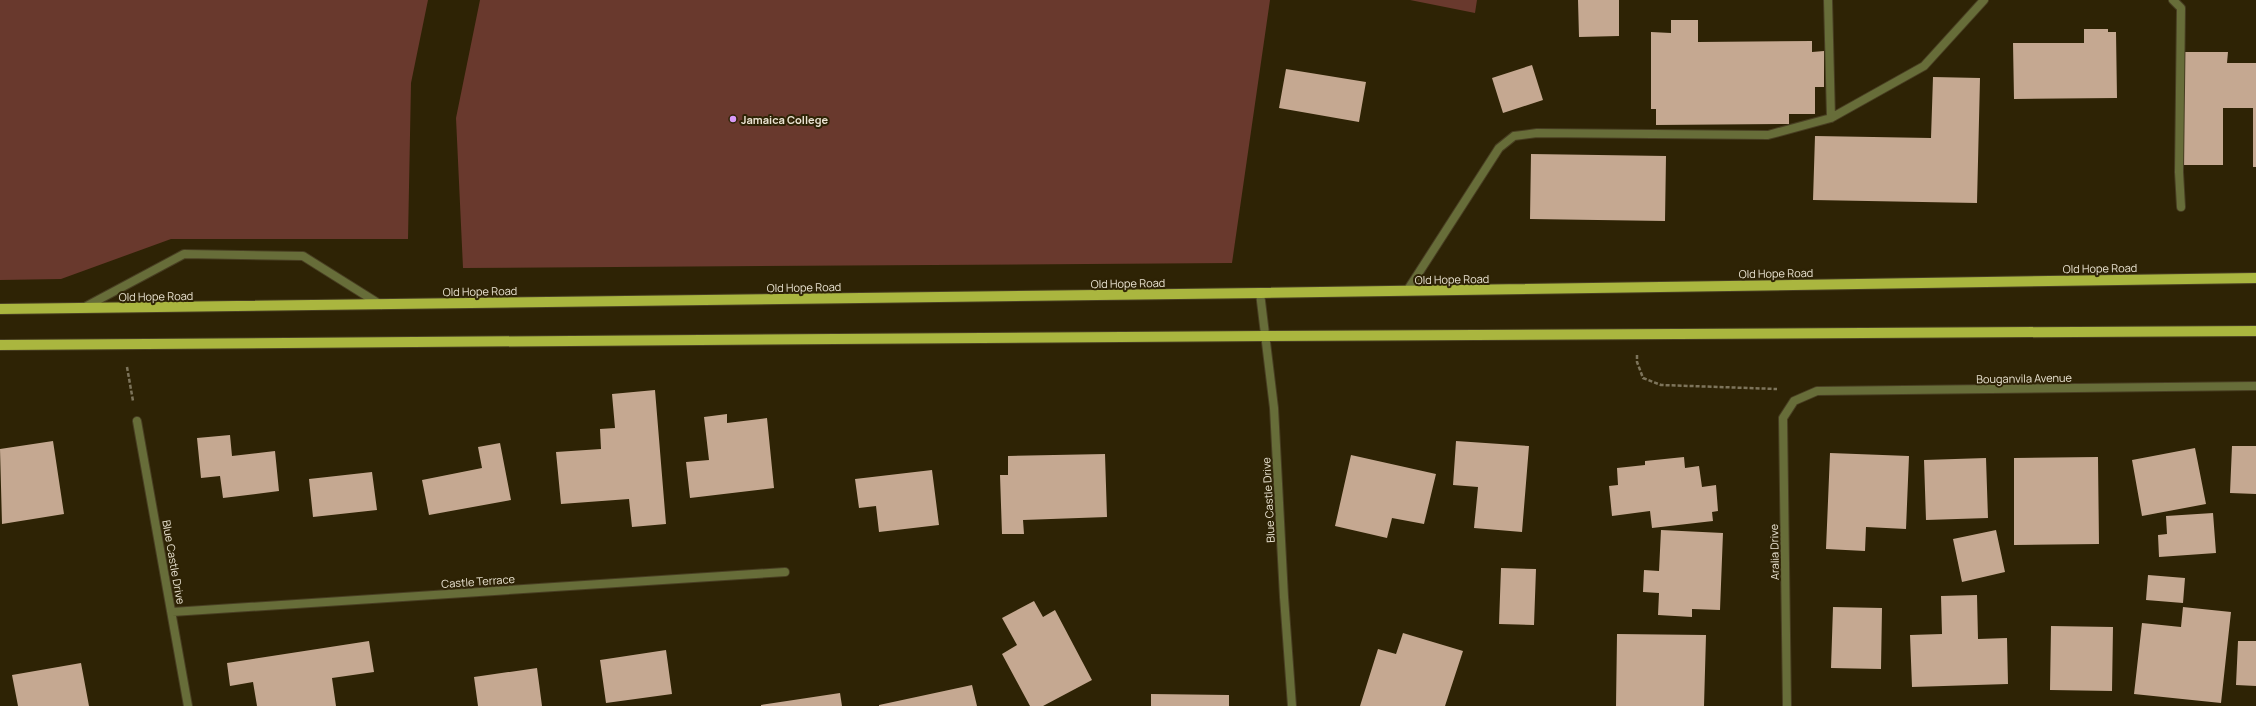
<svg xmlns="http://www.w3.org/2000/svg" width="2256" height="706" viewBox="0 0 2256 706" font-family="Manrope,sans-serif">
  <rect width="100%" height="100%" fill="#2e2305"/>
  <path fill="#69392d" d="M0,0h428l-17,83 -3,156h-237l-110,40 -61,1z
    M480,0h790l-38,263 -769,5 -7,-150z
    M1410,0h67l-2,13z"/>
  <path fill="#c5a891" d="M1578,0h41v36l-40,1z
    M1671,20h27v22l114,-1v11l12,-1v36h-9v27h-26v10l-133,1v-16h-5v-77l20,1z
    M2084,29h24v3h8l1,66 -103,1 -1,-56h71z
    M2183,52h45l-1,11h29v104h-3v-59h-30v57h-40z
    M1532,65l11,35 -40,13 -11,-35z
    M1286,69l80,13 -7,40 -80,-14z
    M1933,77l47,1 -3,125 -164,-3 2,-64 116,2z
    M1531,154l135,2 -1,65 -135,-2z
    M655,390l11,134 -34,3 -3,-28 -68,5 -5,-52 45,-3 -1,-20 15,-1 -3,-34z
    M727,414v9l40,-5 7,70 -84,10 -4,-36 23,-2 -5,-43z
    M230,435l2,21 43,-5 4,40 -56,7 -3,-22 -19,2 -4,-40z
    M53,441l11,73 -62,10 -2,-75z
    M1456,441l73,5 -7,86 -48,-4 4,-41 -25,-2z
    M500,443l11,57 -82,15 -7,-35 60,-12 -4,-21z
    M2232,446h24v48l-26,-1z
    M2195,448l11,56 -64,12 -10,-56z
    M1830,453l79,3 -3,73 -40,-2 -1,24 -39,-2z
    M1105,454l2,63 -84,3 1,14h-22l-2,-59h8v-19z
    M1351,455l85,19 -12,50 -32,-6 -5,20 -52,-12z
    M1684,457l1,11 14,-2 3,21 14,-2 2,26 -6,1 1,9 -61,7 -2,-17 -38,5 -3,-30 9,-1 -1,-17 28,-3v-4z
    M2098,457l1,87 -85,1v-87z
    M1986,458l2,60 -62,2 -2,-60z
    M932,470l7,55 -60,7 -3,-26 -17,2 -4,-29z
    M372,472l5,38 -64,7 -4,-38z
    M2213,513l3,40 -57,4 -1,-22 9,-1 -1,-18z
    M1661,530l62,3 -3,77 -28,-1v8l-34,-2 1,-22 -16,-1 1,-22 15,1z
    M1996,530l9,42 -43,10 -9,-43z
    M1501,568l35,1 -2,56 -35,-1z
    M2148,575l37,3 -2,25 -37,-3z
    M1977,595l1,44 29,-1 1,46 -96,3 -2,-52 32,-1 -1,-38z
    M1034,601l9,16 12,-7 37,70 -49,26h-13l-28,-52 15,-9 -15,-27z
    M1833,607l49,1 -1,61 -50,-1z
    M2183,607l48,5 -10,91 -87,-9 8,-71 39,4z
    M2051,626l62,1 -1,64 -62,-1z
    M1403,633l60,18 -18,55h-85l18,-57 18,5z
    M1617,634l89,1 -2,71h-88z
    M369,641l5,31 -42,6 4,28h-79l-4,-24 -23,4 -3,-23z
    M2238,641h18v45l-20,-1z
    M666,650l6,44 -66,9 -6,-43z
    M81,663l8,43h-71l-6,-31z
    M537,668l5,38h-64l-4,-29z
    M972,685l5,21h-98v-1z
    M840,693l2,13h-81v-1z
    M1151,694l78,1v11h-78z"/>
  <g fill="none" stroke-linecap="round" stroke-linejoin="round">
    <defs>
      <path id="lane" d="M83,308l101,-54 119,2 78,49"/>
      <path id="street" d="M1828,0l3,118
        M2173,0l8,8 -2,164 2,35
        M1407,291l92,-143 15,-12 23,-3 231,2 63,-17 93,-52 60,-66
        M1260,293l14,115 10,189 8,109
        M137,421l51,285
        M172,612l613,-40
        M1787,706l-4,-288 11,-17 23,-10 439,-5"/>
      <path id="primary" d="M0,309l1260,-16 996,-15
        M0,345l1264,-9 992,-5"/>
    </defs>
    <use href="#lane" stroke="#483e22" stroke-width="10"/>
    <use href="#street" stroke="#483e22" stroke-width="10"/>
    <use href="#primary" stroke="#483e22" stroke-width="12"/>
    <path stroke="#7d745b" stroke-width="2.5" stroke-dasharray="4 2" stroke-linecap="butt" d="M1637,355v7l6,16 18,7 116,4
      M127,367l6,34"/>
    <use href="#lane" stroke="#676d39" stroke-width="8"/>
    <use href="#street" stroke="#676d39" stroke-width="8"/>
    <use href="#primary" stroke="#aab63f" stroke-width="10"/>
  </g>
  <circle fill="#d99af7" stroke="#2e2305" stroke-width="1.5" cx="733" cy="119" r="4"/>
  <g text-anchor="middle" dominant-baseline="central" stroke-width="4" stroke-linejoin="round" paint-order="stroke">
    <g font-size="11" font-weight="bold" fill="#ebe4d3" stroke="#2e2305" text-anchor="start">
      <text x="741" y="119">Jamaica College</text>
    </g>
    <g font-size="11" fill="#ebe4d3" stroke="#2e2305">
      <text transform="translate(2100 268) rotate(-1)">Old Hope Road</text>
      <text transform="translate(1776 273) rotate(-1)">Old Hope Road</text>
      <text transform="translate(1452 279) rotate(-1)">Old Hope Road</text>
      <text transform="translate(1128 283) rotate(-1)">Old Hope Road</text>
      <text transform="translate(804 287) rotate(-1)">Old Hope Road</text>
      <text transform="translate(480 291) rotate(-1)">Old Hope Road</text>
      <text transform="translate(156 296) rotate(-1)">Old Hope Road</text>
      <text transform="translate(2024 378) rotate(-1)">Bouganvila Avenue</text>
      <text transform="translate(1268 500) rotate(-93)">Blue Castle Drive</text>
      <text transform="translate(1774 552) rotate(-91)">Aralia Drive</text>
      <text transform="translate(174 562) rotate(80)">Blue Castle Drive</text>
      <text transform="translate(478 581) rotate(-4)">Castle Terrace</text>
    </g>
  </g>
</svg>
